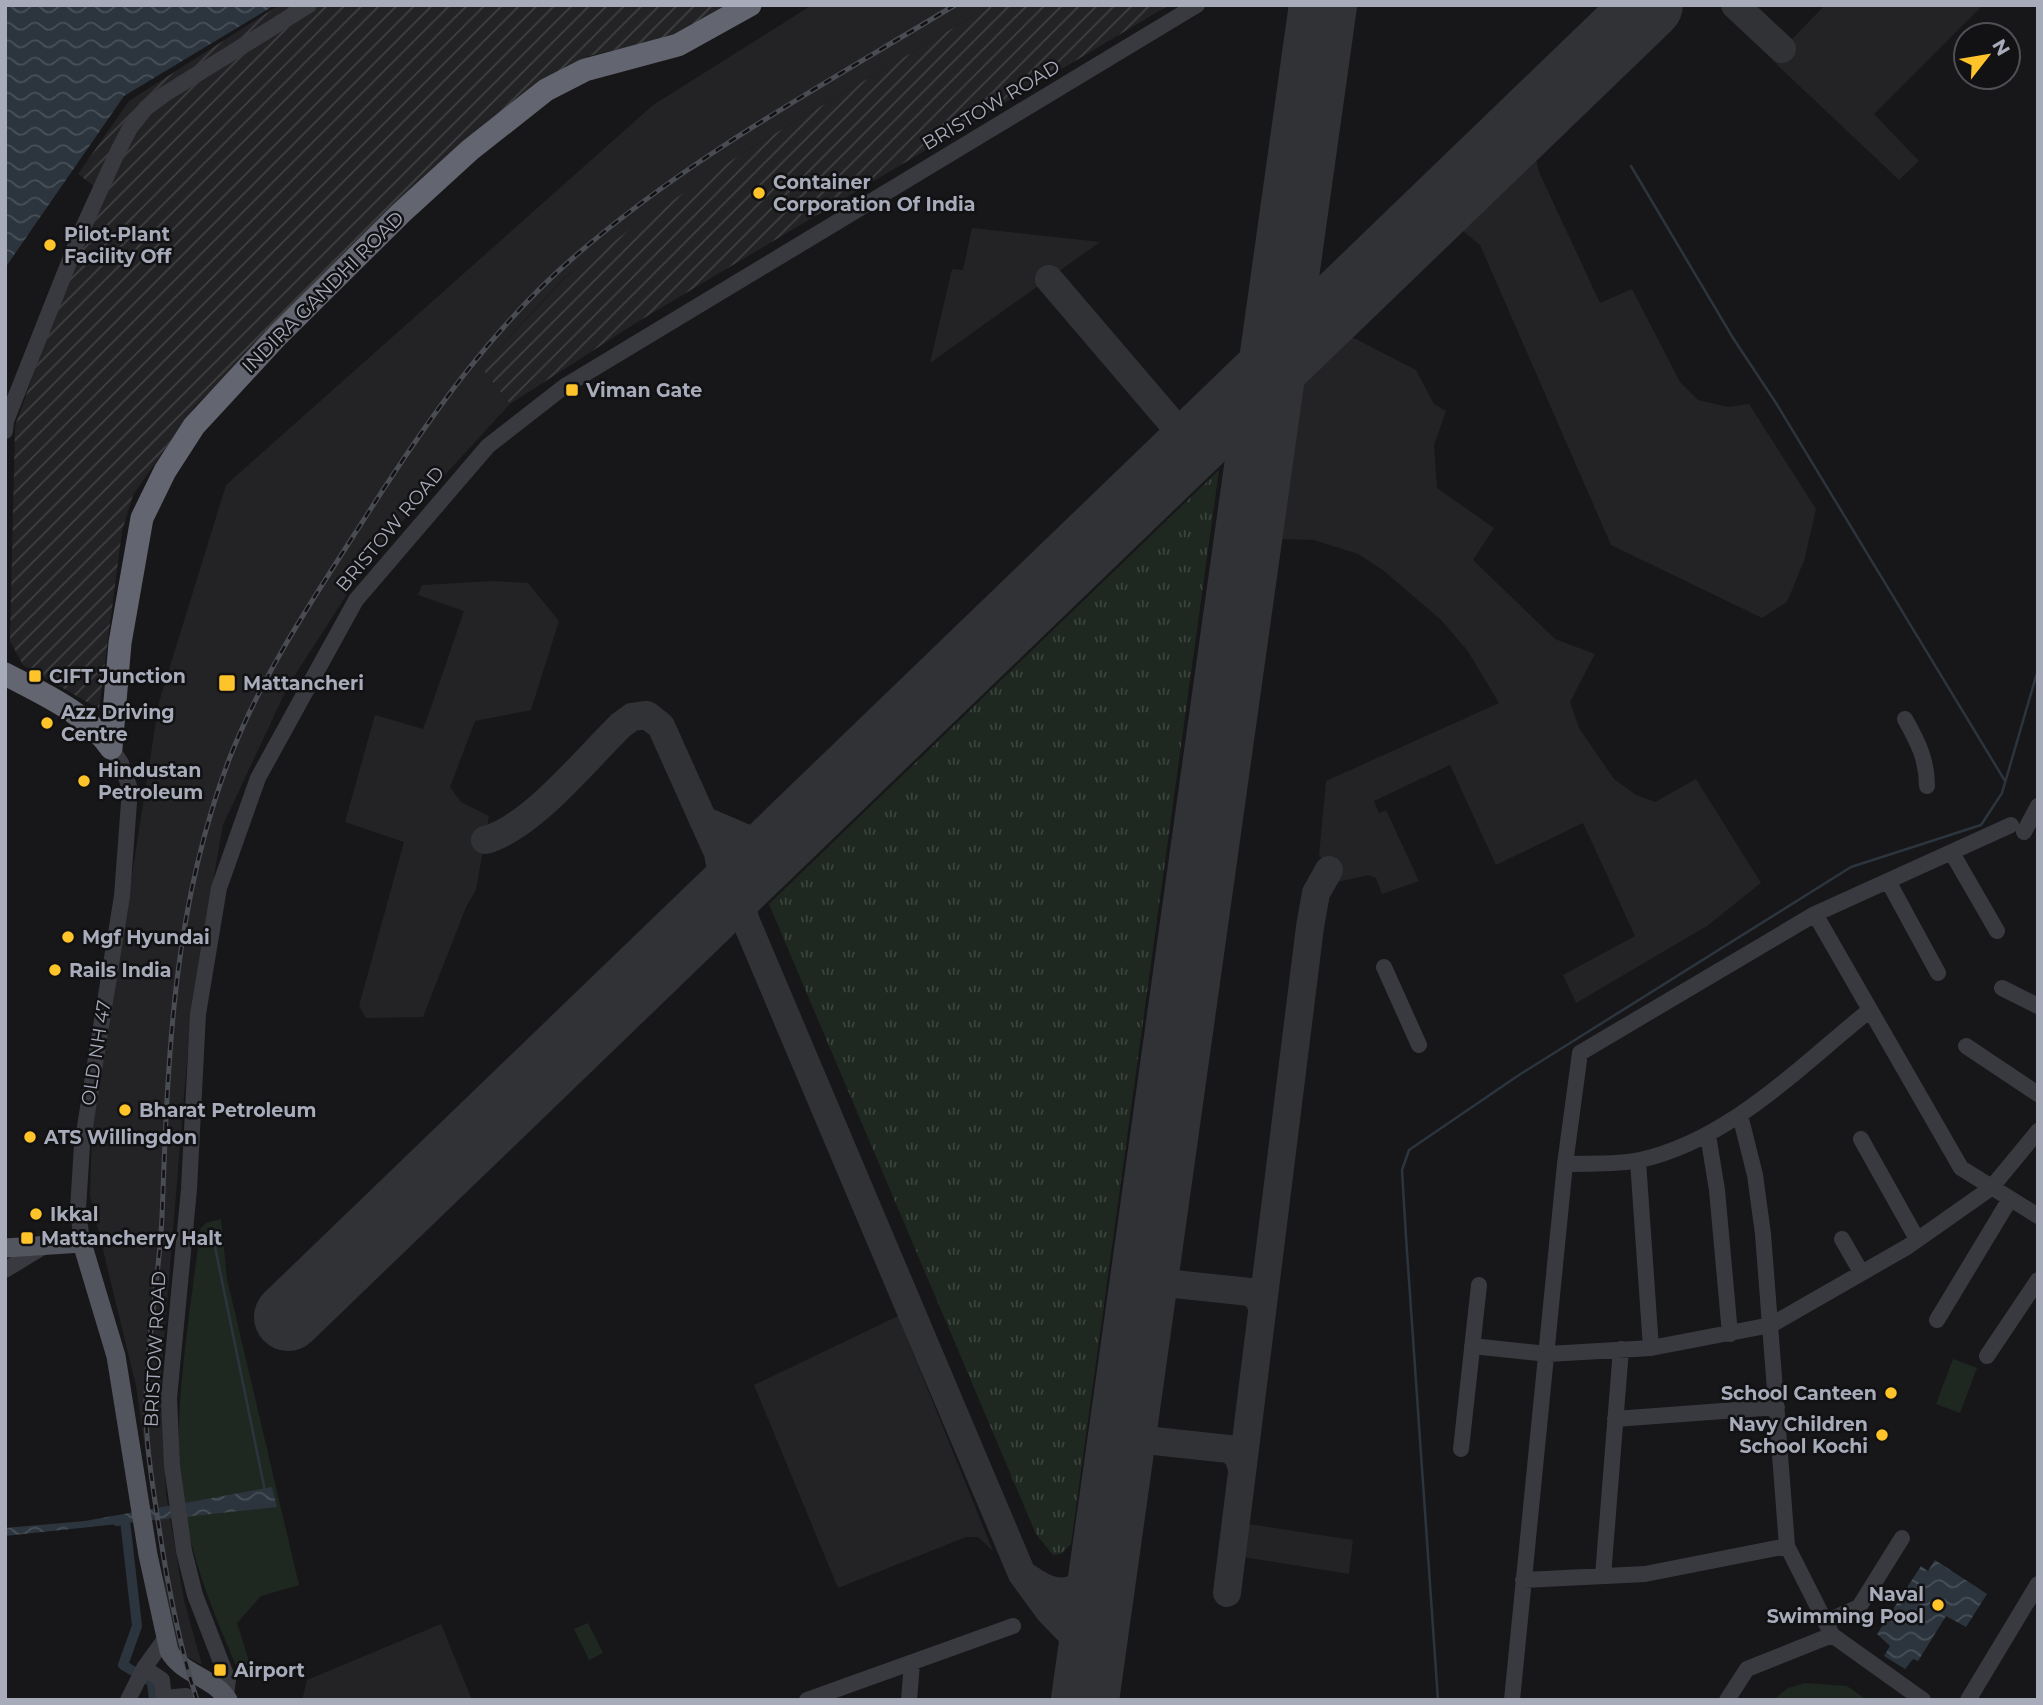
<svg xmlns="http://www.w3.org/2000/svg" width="2043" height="1705" viewBox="0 0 2043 1705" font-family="Montserrat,sans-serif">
  <defs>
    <pattern id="industrial-furrows" width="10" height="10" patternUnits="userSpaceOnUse" patternTransform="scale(1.75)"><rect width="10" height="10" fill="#232326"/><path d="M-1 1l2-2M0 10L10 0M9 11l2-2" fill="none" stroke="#404043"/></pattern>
    <pattern id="park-tufts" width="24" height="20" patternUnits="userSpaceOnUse" patternTransform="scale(1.75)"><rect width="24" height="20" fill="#1e2820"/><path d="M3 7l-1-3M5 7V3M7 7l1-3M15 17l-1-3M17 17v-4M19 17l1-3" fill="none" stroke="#3c443e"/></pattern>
    <pattern id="water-waves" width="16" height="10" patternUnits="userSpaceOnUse" patternTransform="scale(1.75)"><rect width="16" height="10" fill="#2c353e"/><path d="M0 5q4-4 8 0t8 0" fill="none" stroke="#485058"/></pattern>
  </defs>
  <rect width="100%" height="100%" fill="#171719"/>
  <path fill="#232326" d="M812,5h180l-248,147 -180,126 -83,89 29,37 -135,147 -87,135 -65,139 -31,175 -31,376 5,118 18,106 18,65 -28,-15 -38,-264 -46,-190 2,-66 67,-428 67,-217 427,-380z
    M1825,5h158l-109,109 45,47 -20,19 -127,-120z
    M1535,154l4,18 61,131 32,-14 48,93 18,18 30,7 21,-3 67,105 -12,52 -17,41 -25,16 -151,-73 -131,-300 -21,-17z
    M972,228l128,14 -170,121 22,-94 11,1z
    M1350,336l66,34 18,34 12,7 -12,34 3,43 57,40 -21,32 82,79 40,15 -25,48 9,26 35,51 22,16 19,7 41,-23 65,104 -54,43 -131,77 -13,-28 72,-39 -52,-113 -87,42 -46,-100 -76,36 5,12 7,-3 33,71 -37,13 -6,-16 -8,-3 -30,7 -19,-27 7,-74 173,-78 -32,-53 -26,-30 -57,-49 -26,-17 -44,-14 -37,-1 20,-155z
    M494,581l34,2 31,38 -28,89 -56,11 -25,66 11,15 28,14 -13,74 -10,17 -43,110 -57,1 -7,-12 45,-164 -59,-20 30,-107 48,14 4,-10 37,-108 -46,-16 4,-10z
    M898,1316l95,235 -15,-14h-12l-128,51 -84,-203z
    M1249,1524l104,16 -4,34 -106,-17z
    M441,1624l31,76h-170l5,-20z"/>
  <path fill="url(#industrial-furrows)" d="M279,5h453l-40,27 -103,24 -54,32 -340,318 -62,89 -11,36 -23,178 -76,-44 -13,-24 5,-215 44,-123 46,-109 -27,-20 51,-73z
    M992,5h177l-530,316 -129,83 -29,-37 84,-89 67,-50 112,-76z"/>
  <path fill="#1e2820" d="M221,1219l6,60 72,306 -38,11 -24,27 13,41 -13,4c-24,-56 -47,-111 -55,-173 -11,-83 9,-182 18,-266l6,-6z
    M1953,1359l24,9 -17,45 -24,-9z
    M588,1623l15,30 -14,7 -15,-31z
    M1805,1683l42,3 20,14h-94l15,-12z"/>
  <path fill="url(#park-tufts)" d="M1219,470l-148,1074 -10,10 -8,1 -17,-21 -267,-630z"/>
  <path fill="url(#water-waves)" d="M5,5h270l-151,91 -119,172z
    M272,1487l5,20 -272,29v-8l80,-7z
    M1935,1560l52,34 -21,33 -20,-11 -28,45 -5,-2 -8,10 -21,-13 6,-10 -13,-12 44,-68 7,5z"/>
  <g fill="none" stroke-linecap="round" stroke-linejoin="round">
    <path stroke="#2c353e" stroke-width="2.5" d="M1631,166l102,172 43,65 229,378
      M213,1237l52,254
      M1438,1700l-32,-463 -4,-67 7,-20 110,-75 332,-208 130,-42 21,-32 35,-120"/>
    <path stroke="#2c353e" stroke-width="10" d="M117,1521l8,-1 12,106 -14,39 29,17 2,18"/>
    <path stroke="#303236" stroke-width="28" d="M1735,5l47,44
      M1049,279l123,144 6,17 -6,24
      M1172,423l17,6 25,-5
      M703,820l68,29
      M485,840c46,-12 101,-81 136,-115l11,-8 15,-2 14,11 57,127 4,24 -13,31
      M709,908l19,-7 10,6 7,12 277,655 27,37 33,34 3,50
      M745,919l-5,-29 8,-20
      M1142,1296l10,-10 13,-3 85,9 9,7 3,9
      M1120,1452l11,-10 14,-2 84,9 9,7 4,13
      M1027,1577c44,33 62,6 80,-34
      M1227,1593l83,-666 6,-34 13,-23"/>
    <path stroke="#303236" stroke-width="68" d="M288,1317l1361,-1312
      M1085,1700l238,-1695"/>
    <path stroke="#393a40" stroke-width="16" d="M5,431l1,-10 75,-189 37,-81 12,-23 16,-20 19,-14 144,-89
      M1905,719c13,23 22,41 22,67
      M2024,832l14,-26
      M1952,853l45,78
      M1888,881l50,92
      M1815,914l146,254 77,48
      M1384,967l35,78
      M2002,988l36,18
      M1966,1046l72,48
      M1740,1115l15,60 8,59 24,312 45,89 91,65
      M1708,1135l9,55 13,144
      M1861,1139l56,100
      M1638,1161l13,187
      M1565,1164c24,-1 52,1 75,-4 90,-20 160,-94 230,-150
      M1842,1239l19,33
      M82,1243l-4,-34 4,-64 40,-249 8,-107 -9,-26 -10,-15
      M5,1270l38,-23
      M1937,1320l73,-121
      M1472,1346l76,8 103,-6 120,-23 136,-78 84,-59 47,-57
      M1987,1356l51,-76
      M1615,1419l162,-12
      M1461,1449l18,-164
      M1603,1576l18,-227
      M1523,1580l122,-6 142,-28
      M1825,1622l34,-15 43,-69
      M144,1668l18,12 2,20
      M226,1695l2,-15 -33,-85 -11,-44 -12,-85 -3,-68 20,-209 9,-175 21,-126 39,-110 98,-178 132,-154 77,-60 632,-381
      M164,1698l22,-2 3,4
      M128,1700l16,-32 21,-29
      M807,1700l206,-74
      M909,1700l3,-37
      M1512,1700l53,-536 15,-111 235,-139 196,-89
      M1727,1700l20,-31 85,-34
      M1968,1700l70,-116"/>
    <path stroke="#53555e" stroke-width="19" d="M5,1248l77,-5 34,113 32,199 21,96c13,24 45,26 59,49"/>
    <path stroke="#636670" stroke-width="23" d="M5,674c36,19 82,39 106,74
      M111,748l9,-105 22,-125 23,-47 29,-45 84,-91 123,-122 69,-63 76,-60 39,-20 93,-25 72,-40"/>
    <defs>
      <path id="rail" d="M197,1700c-19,-58 -30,-118 -39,-179 -6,-40 -13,-81 -12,-121 1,-61 13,-121 16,-183 6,-159 10,-309 68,-460 35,-89 89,-167 140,-247 59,-92 121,-181 204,-253 115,-100 251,-173 381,-252"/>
    </defs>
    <use href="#rail" stroke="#4a4c54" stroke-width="5"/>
    <use href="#rail" stroke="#121214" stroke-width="2.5" stroke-dasharray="8" stroke-linecap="butt"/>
  </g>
  <g fill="#ffc429" stroke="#121214" stroke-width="2.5">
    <circle cx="759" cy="193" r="7"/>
    <circle cx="50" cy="245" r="7"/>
    <rect x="565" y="383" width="14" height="14" rx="3.5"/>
    <rect x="28" y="669" width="14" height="14" rx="3.5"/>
    <rect x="218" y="674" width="18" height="18" rx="3.5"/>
    <circle cx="47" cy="723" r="7"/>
    <circle cx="84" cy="781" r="7"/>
    <circle cx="68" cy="937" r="7"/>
    <circle cx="55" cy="970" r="7"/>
    <circle cx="125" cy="1110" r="7"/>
    <circle cx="30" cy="1137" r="7"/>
    <circle cx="36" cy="1214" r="7"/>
    <rect x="20" y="1231" width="14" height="14" rx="3.5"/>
    <circle cx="1891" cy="1393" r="7"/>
    <circle cx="1882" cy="1435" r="7"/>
    <circle cx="1938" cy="1605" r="7"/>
    <rect x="213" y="1663" width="14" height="14" rx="3.5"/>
  </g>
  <g text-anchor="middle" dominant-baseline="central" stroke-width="5" stroke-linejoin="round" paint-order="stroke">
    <g font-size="19" fill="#a8acba" stroke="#121214">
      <text transform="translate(991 105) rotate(-31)">BRISTOW ROAD</text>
      <text transform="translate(323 292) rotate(-45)">INDIRA GANDHI ROAD</text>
      <text transform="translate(390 529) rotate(-50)">BRISTOW ROAD</text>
      <text transform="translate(96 1053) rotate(-81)">OLD NH 47</text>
      <text transform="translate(155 1349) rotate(-87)">BRISTOW ROAD</text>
    </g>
    <g font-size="19" font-weight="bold" fill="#a8acba" stroke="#121214" text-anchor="start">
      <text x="773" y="182">Container<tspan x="773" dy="22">Corporation Of India</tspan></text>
      <text x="64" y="234">Pilot-Plant<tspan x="64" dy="22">Facility Off</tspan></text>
      <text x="586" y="390">Viman Gate</text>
      <text x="49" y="676">CIFT Junction</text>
      <text x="243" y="683">Mattancheri</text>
      <text x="61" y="712">Azz Driving<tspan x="61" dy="22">Centre</tspan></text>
      <text x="98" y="770">Hindustan<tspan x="98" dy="22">Petroleum</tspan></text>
      <text x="82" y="937">Mgf Hyundai</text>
      <text x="69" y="970">Rails India</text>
      <text x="139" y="1110">Bharat Petroleum</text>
      <text x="44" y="1137">ATS Willingdon</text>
      <text x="50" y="1214">Ikkal</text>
      <text x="41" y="1238">Mattancherry Halt</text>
      <text x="1877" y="1393" text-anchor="end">School Canteen</text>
      <text x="1868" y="1424" text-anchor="end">Navy Children<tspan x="1868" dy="22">School Kochi</tspan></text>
      <text x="1924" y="1594" text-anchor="end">Naval<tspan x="1924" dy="22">Swimming Pool</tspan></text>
      <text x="234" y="1670">Airport</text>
    </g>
  </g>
  <rect width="2043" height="1705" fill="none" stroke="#a8acba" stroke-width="14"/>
  <g transform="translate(1987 56) rotate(59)"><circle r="33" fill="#121214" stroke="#4e5056" stroke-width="2"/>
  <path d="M0-5L12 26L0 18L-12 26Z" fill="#ffc429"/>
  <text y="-10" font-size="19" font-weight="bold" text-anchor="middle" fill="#a8acba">N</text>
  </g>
</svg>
